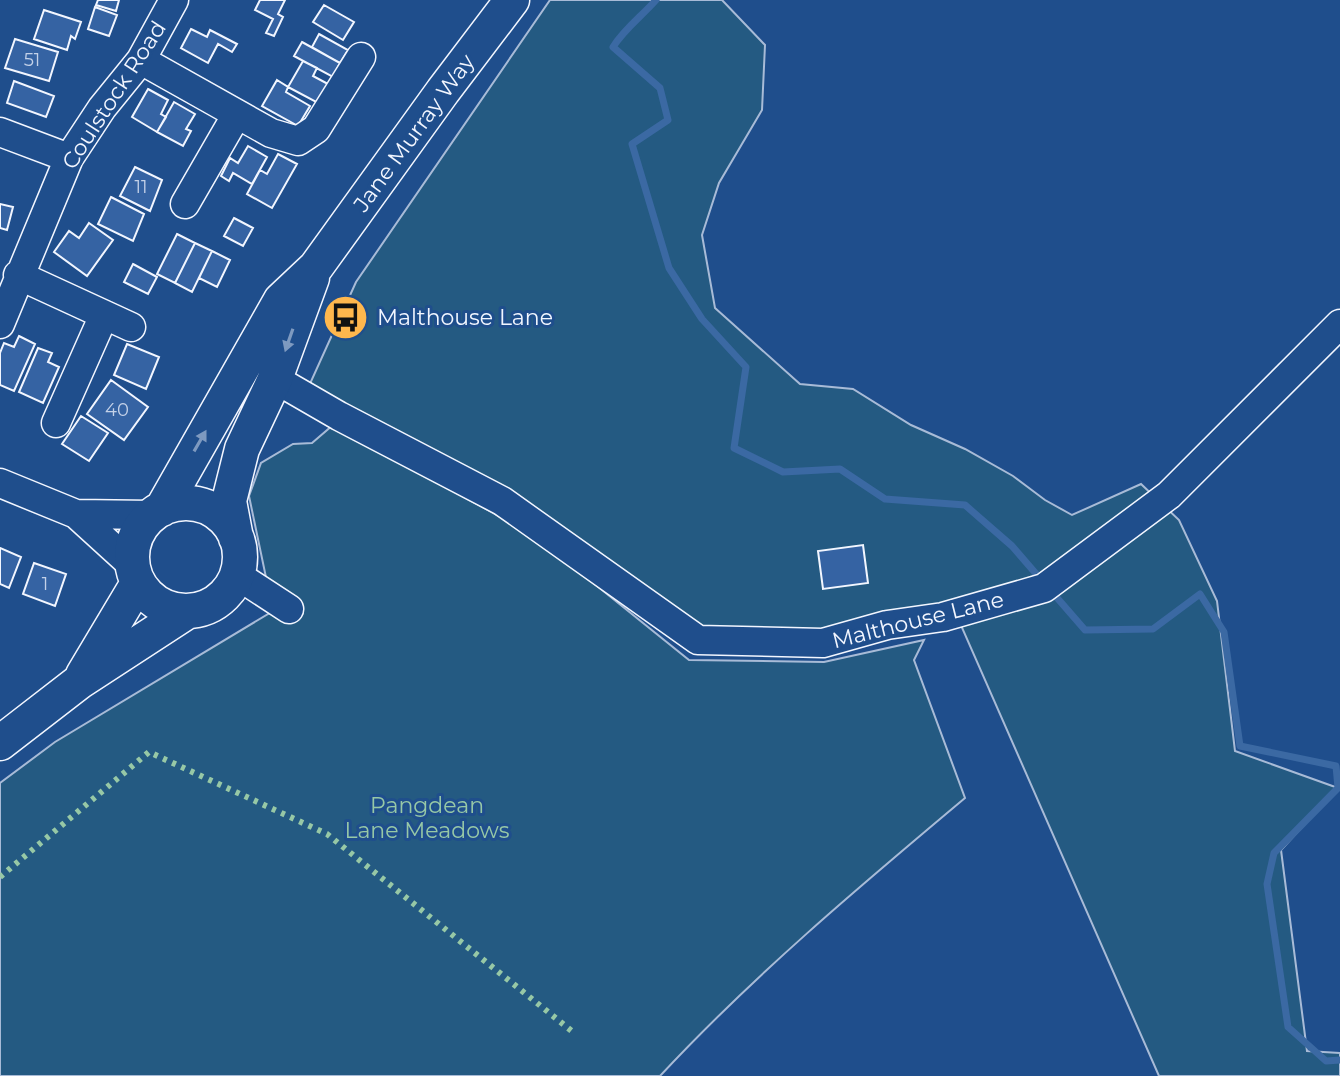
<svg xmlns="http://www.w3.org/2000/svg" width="1340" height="1076" viewBox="0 0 1340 1076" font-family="Montserrat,sans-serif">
  <rect width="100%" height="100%" fill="#1f4e8c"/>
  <path fill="#245a82" stroke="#a8bbd7" stroke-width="2" d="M550,0h172l43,45 -3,65 -43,73 -17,52 13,73 85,76 53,5 58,36 54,24 48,27 32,24 27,15 69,-31 38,36 38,81 18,150 103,37 -57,62 26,201 33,2v23h-181l-206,-469 -132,23h-123l-390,-242 48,-106z
    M333,425l202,111 154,124 135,2 100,-22 -10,20 51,138c-105,88 -211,177 -305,278h-660v-293l55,-41 218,-131 -24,-115 12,-33 32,-19 19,-1z"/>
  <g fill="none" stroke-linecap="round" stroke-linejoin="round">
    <path stroke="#3b69a3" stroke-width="7" d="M656,0c-15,17 -31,28 -43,47l47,41 8,32 -36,24 37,124 33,51 44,48 -12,81 49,24 57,-3 45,30 80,6 47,41 32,37
      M1052,592l33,38 68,-1 47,-35 24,38 16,114 96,20 2,22 -64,65 -7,31 21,143 38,34 14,-1"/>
  </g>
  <path fill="#3563a3" stroke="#f2f6ff" stroke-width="2" d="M98,0h21l-3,11 -20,-6z
    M260,0h25l-7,14 5,3 -9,19 -8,-3 7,-14 -18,-9z
    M324,5l30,17 -11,18 -30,-18z
    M95,7l22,8 -8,21 -21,-7z
    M44,10l37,12 -6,17 -4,-3 -4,14 -33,-11z
    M191,29l16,8 3,-7 27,14 -5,8 -14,-8 -10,19 -27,-15z
    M319,34l29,16 -8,13 -28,-16z
    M15,39l43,13 -9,29 -44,-13z
    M302,42l38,21 -7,14 -39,-21z
    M303,61l14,7 -4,8 15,8 -10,19 -30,-16z
    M277,80l11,7 -2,5 24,14 -12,20 -36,-20z
    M14,81l40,15 -8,21 -39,-14z
    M148,89l20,11 -7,14 5,3 -9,15 -25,-15z
    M174,102l21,12 -9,15 5,2 -8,15 -26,-14z
    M248,146l19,11 -15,27 -19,-11 -4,8 -8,-5 9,-18 8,5z
    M278,154l19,10 -25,44 -25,-14 13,-24 7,4z
    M135,167l27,13 -12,31 -30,-15z
    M111,197l33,17 -11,27 -35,-17z
    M0,204l13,3 -6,23 -7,-2z
    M234,218l19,10 -10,18 -19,-10z
    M89,223l24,17 -26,36 -33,-24 15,-21 10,7z
    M177,234l18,9 -20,40 -18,-9z
    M195,243l17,8 -20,41 -17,-9z
    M212,251l18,9 -13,27 -18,-9z
    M133,264l24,13 -9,17 -24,-12z
    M19,336l16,8 -21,47 -14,-6v-32l4,-10 10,4z
    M127,344l32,13 -13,32 -32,-14z
    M38,348l14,5 -4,9 11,5 -16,36 -24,-11z
    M111,380l37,27 -24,33 -37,-26z
    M81,416l27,17 -19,28 -27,-17z
    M863,545l5,38 -45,6 -5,-38z
    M0,548l21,9 -12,31 -9,-4z
    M34,563l32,11 -11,32 -32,-12z"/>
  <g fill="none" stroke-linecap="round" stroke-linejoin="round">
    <defs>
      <path id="minor" d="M141,60l130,73 27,8 18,-12 45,-72
        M0,132l69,26
        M185,204l52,-90
        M18,275l113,52
        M0,324l69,-166 33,-50 39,-48 33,-60
        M275,379l64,37 163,85 196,139 125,3 64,-18 56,-8 101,-29 125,-93 171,-171
        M56,423l48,-108
        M0,483l76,31 56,51
        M76,514l77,1
        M237,575l52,34"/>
      <path id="major" d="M132 557a54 54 0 1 1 108 0a54 54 0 1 1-108 0Z
        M162,509l119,-209 35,-33 127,-176 69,-91
        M236,538l-7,-37 13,-52 33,-70 37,-101
        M83,675l55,-92
        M0,743l79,-61 109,-71"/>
    </defs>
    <use href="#minor" stroke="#f2f6ff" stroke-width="31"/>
    <use href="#major" stroke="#f2f6ff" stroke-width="37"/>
    <use href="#minor" stroke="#1f4e8c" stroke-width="28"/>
    <use href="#major" stroke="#1f4e8c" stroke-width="34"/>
    <path stroke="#97c8a6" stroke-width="6" stroke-dasharray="4 6" stroke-linecap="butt" d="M0,877l149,-125 178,82 246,198"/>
  </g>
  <defs><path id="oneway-solid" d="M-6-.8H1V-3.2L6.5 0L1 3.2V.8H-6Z" transform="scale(2)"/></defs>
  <g fill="#7e9ac0">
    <use href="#oneway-solid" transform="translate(289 340) rotate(109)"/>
    <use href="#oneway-solid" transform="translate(200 441) rotate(-60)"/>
  </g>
  <defs>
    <symbol id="bus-disc" viewBox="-11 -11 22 22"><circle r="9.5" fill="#ffb74d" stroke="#1f4e8c"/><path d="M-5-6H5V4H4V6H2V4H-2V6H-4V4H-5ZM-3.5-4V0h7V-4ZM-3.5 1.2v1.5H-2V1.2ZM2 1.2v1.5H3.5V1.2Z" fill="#111"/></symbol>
  </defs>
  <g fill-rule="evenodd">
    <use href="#bus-disc" x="320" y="292" width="51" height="51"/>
  </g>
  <g text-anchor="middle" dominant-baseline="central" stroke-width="6" stroke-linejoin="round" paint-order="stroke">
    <g font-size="18" fill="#c3d1e8">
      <text x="32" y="60">51</text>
      <text x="141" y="187">11</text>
      <text x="117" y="410">40</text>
      <text x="45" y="584">1</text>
    </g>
    <g font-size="22" fill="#f2f6ff" stroke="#1f4e8c">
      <text transform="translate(114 95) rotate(-57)">Coulstock Road</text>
      <text transform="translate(414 133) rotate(-54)">Jane Murray Way</text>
      <text transform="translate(918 620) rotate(-14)">Malthouse Lane</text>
    </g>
    <g font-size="22" fill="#f2f6ff" stroke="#1f4e8c" text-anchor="start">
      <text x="377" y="317">Malthouse Lane</text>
    </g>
    <g font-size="22" fill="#97c8a6" stroke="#1f4e8c">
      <text x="427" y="805">Pangdean<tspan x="427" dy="25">Lane Meadows</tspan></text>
    </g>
  </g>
</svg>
